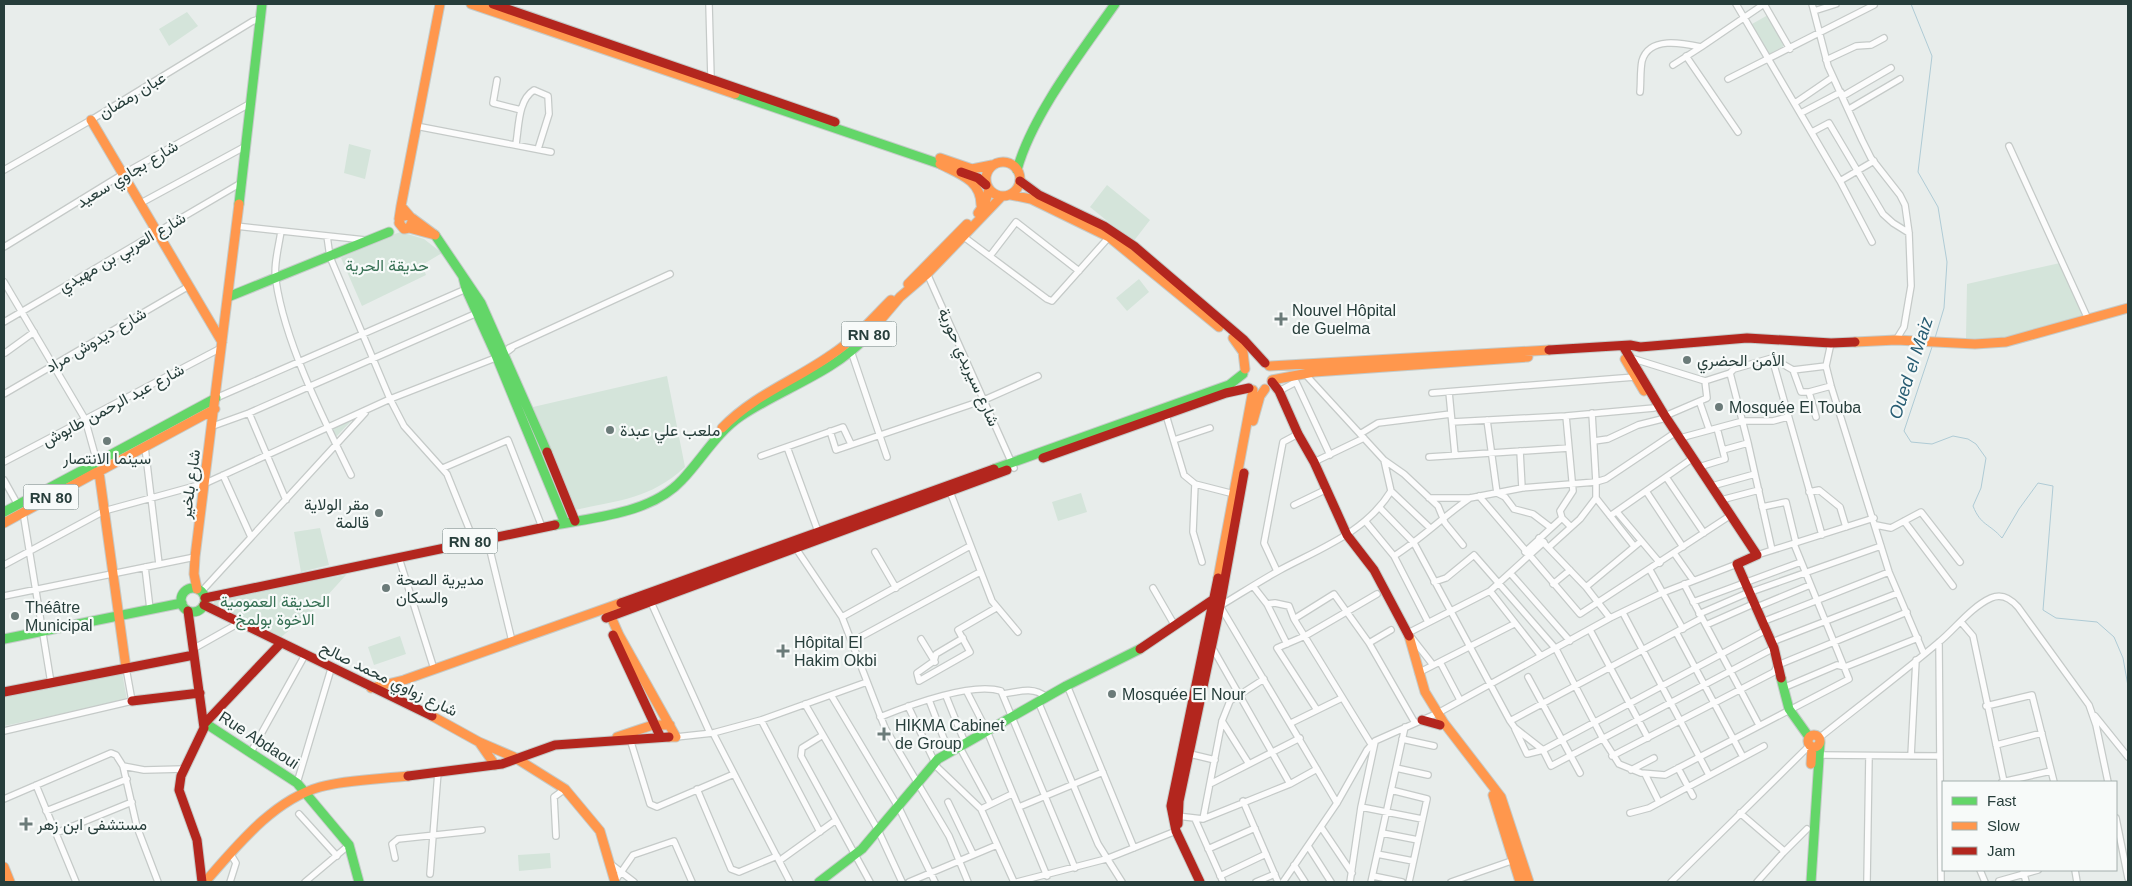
<svg xmlns="http://www.w3.org/2000/svg" width="2132" height="886" viewBox="0 0 2132 886" font-family="Arial,Vazirmatn,sans-serif">
  <rect width="100%" height="100%" fill="#e8edeb"/>
  <path fill="#d4e4da" d="M187,12l11,14 -29,20 -10,-17z
    M1768,15l16,31 -16,9 -16,-31z
    M349,144l22,6 -6,29 -21,-6z
    M1107,185l43,35 -17,22 -43,-35z
    M401,232l23,7 18,14 -20,12 4,10 -64,31 -21,-48 37,-19z
    M2060,263l24,54c-42,13 -74,26 -118,21l1,-54z
    M1139,279l10,13 -22,19 -11,-13z
    M667,376l18,91c-35,32 -65,33 -110,43l-42,-103z
    M353,419l-17,18 -4,-8z
    M1081,493l6,19 -29,9 -6,-19z
    M320,528l9,37 -28,7 -7,-40z
    M346,575l-30,33 -36,30 -67,-31 2,-9z
    M400,636l6,18 -32,11 -6,-18z
    M122,672l5,28 -123,26v-30z
    M550,853l1,15 -32,3 -1,-16z"/>
  <g fill="none" stroke-linecap="round" stroke-linejoin="round">
    <path stroke="#afcbd5" stroke-width="1" d="M1911,4l21,52 -14,116 20,35 9,55 -3,46 -9,30
      M1932,347l-28,84 7,11 21,2 21,-8 15,3 8,5 10,14 -5,30 -8,18c8,20 16,17 29,32l17,-29 19,-26 15,3 -10,124 13,8 41,4 17,15 9,21 5,28"/>
    <defs>
      <path id="street" d="M709,4l2,74
        M1736,4l104,177 32,61
        M1764,4l26,45
        M1812,4l16,62 34,74 9,18 29,37 5,10 4,28 2,53 -7,41 -8,13
        M1814,11l22,-7
        M1686,56l52,76
        M1826,60l30,-14 15,-1 13,-7
        M1673,65l28,-18
        M1728,79l146,-74
        M497,80l-4,23 28,7
        M1640,92c1,-9 0,-21 2,-31 7,-25 40,-18 59,-14l63,-43
        M1843,96l48,-28
        M1795,103l38,-26
        M1849,109l51,-30
        M1801,113l40,-21
        M416,126l135,26
        M1812,132l17,-9 54,91 10,9 16,10
        M516,144c3,-18 2,-44 18,-54l14,6 1,18 -11,35
        M2009,146l79,173
        M4,170l87,-50 162,-99 7,-2
        M1840,181l34,-20
        M141,203l105,-57
        M236,226l129,14
        M281,231c-2,15 -8,35 -5,50 9,62 47,137 75,194
        M327,236l3,21 60,142 14,27 43,48 27,67
        M964,237l83,62 5,2 57,-64
        M4,247l119,-73 128,-71
        M990,256l26,-34 63,49
        M926,271l88,197
        M4,282l81,137 12,43
        M4,322l237,-139
        M1831,343l-5,23 5,20 58,186 35,82
        M509,348l161,-74
        M850,348l37,109
        M5,353l29,-21
        M1631,358l74,23 25,-8 18,70 24,107
        M1772,358l21,12 33,-4
        M1793,370l8,22h8l22,-6
        M1730,373l4,-4 38,-11 50,177
        M1305,374l79,86 7,31c-25,41 -70,57 -111,79 -20,11 -40,24 -60,36l117,197
        M1279,391l17,-9 34,73
        M1449,392l6,63
        M1809,392l7,25
        M1432,393l203,-16
        M4,394l185,-108
        M216,398l250,-109
        M1700,403l9,26
        M249,413l37,87
        M1166,415l18,60 11,9 39,10
        M1665,416l42,-18 -2,-17
        M1487,420l10,73 8,4 9,12 19,5 17,13
        M1452,422l114,-6 88,-8
        M213,426l36,-13 228,-100
        M830,431l6,19 148,-50 54,-24
        M1360,434l18,-11 73,-9
        M1680,438l63,-17h30l15,-4
        M1174,440l36,-12
        M1594,441l14,-2 30,-14 24,-6
        M145,447l14,117
        M787,447l32,87
        M1723,450l25,-7
        M1520,451l2,37
        M761,456l82,-29 8,17
        M1429,457l140,-9
        M1384,460l20,14 34,32 7,17 18,22
        M4,462l217,-114
        M1314,462l50,-24
        M1699,467l26,-8 -8,-31
        M443,468l65,-28 34,87
        M223,475l28,62
        M1666,477l38,56
        M4,480l14,25
        M1195,484l-2,48 9,30
        M1712,486l43,-12
        M949,489l43,112 26,31
        M1391,491l39,37
        M1646,491l37,56
        M1809,492l10,-2 21,17 6,20
        M1479,496l101,118 151,-99
        M1429,498h41l52,-10 74,-6 -4,-69
        M1596,498l38,48
        M1721,500l38,-10
        M1294,505l31,-15
        M1762,507l24,-5 10,41
        M1380,508l34,35 96,178 5,7 28,22 8,16 223,-118
        M23,512l28,171
        M1617,512l43,51
        M1610,516l83,-58
        M1562,518l-2,-7 13,-20 -7,-75
        M1904,521l49,65
        M1366,522l28,34 34,66
        M1876,525l15,3 30,-16 39,50
        M487,538l25,103
        M1539,538l47,49 24,31
        M795,547l47,70 43,111 64,108 19,46
        M1549,547l31,-28 16,-21v-16l10,-3 70,-47
        M875,552l21,36
        M1525,552l37,-34 9,9
        M1674,553l19,27
        M1757,555l117,-37
        M1394,556c27,-17 50,-40 76,-58
        M399,558l35,111
        M4,565l100,-54 102,-28 184,-84 113,-44 9,-7
        M145,567l5,42
        M1650,570l33,59
        M1277,571l-13,-28 19,-101 15,-8
        M1511,574l59,67
        M1434,582l12,-4 28,-23 82,94 47,90 16,25 22,9 24,2 184,-96 -55,-135
        M1553,584l17,-14
        M1684,584l75,141
        M1253,586l14,18 20,40
        M1586,587l54,-45
        M1153,588l22,38
        M1490,591l51,65
        M201,592l164,-179
        M4,596l191,-39
        M650,600l60,133
        M1693,602l108,-40
        M1267,604l8,-1 14,3 5,13
        M1623,613l86,162
        M1699,614l46,-20 136,-48
        M842,617l128,-71
        M1762,622l127,-50
        M1961,622l12,14 31,146
        M1706,625l45,-20 6,2 53,-22
        M1590,630l58,108
        M1676,632l67,125
        M963,638l-27,16 -2,7 -17,12 2,8 51,-29 -12,-22 38,-22
        M921,639l14,23
        M853,641l127,-69
        M1772,642l126,-49
        M1939,642l2,240
        M1369,643l22,-13
        M1212,647l78,137
        M193,649l46,-26
        M1440,662l20,38
        M1433,665l-25,-32 82,-42 54,-49
        M1418,673l96,-49
        M1528,677l52,96
        M1783,688l54,-23 8,2 73,-29
        M1069,690l65,158
        M967,692l20,39 60,145
        M1003,694c14,-2 30,-8 43,3
        M831,695l69,115 35,72
        M946,696l19,47
        M929,700l20,52
        M805,704l73,126 24,52
        M908,706l29,61 44,42 33,73
        M1040,706l58,138 24,38
        M1986,706l46,-11 22,87
        M1317,710l-40,-62 28,-12 72,-42
        M2095,716l33,41
        M880,717c30,-12 92,-35 121,-26l74,177
        M761,720l59,112
        M1222,721l27,43
        M1510,721l192,-103
        M1291,723l51,-25
        M1515,729l12,25 16,-4 223,-120
        M4,731l128,-30 -6,-33
        M713,733l77,149
        M823,735l-21,13 -1,8 69,126
        M676,737l37,-4 48,-13 106,-38
        M1819,738c40,-32 81,-63 120,-96 16,-13 32,-35 52,-44 11,-5 20,1 27,9l71,98 7,20 12,57
        M630,739l20,65 7,3 77,-33
        M1402,739l32,7
        M1371,744l-77,-125 40,-25 35,49 46,80
        M1996,745l46,-12
        M959,746l31,57
        M251,752l54,-97
        M1190,754l25,6
        M1818,755l122,1
        M1612,756l162,-84 4,-7 129,-53
        M1911,756l5,-96
        M123,766l14,61 21,55
        M1396,768l32,7
        M1678,768l15,28
        M1631,770l23,-12
        M1645,774l14,28
        M2002,782l49,-11
        M297,783l34,-114
        M1210,784l90,-46
        M36,785l40,97
        M697,789l34,80 8,3 38,-16
        M1391,790l36,9 -18,83
        M4,799l107,-46 5,2 7,11 21,4 40,-1
        M1243,801l35,81
        M948,802l25,52
        M1019,807l84,-35
        M1361,807l61,12
        M981,809l31,-15
        M46,811l81,-32
        M1630,813l19,-5 115,-62
        M1740,813l43,37v3l-26,29
        M299,814l38,42
        M1177,816l26,3 87,-35 27,-15
        M2116,818l12,60
        M1195,819l28,63
        M1203,819l19,-98 8,-20 34,-22
        M1321,827l31,46
        M56,833l76,-31
        M1382,833l36,7
        M556,836l-2,-39 11,-8
        M1308,846l23,36
        M1208,849l47,-21
        M230,853l6,10 -6,19
        M1783,853l24,-24
        M1377,854l36,7
        M395,858l-3,-14 6,-5 84,-9
        M779,861l57,-41
        M612,865l22,17
        M1294,865l11,17
        M1980,870l5,12
        M2023,870l3,12
        M2075,870l2,12
        M430,874l8,-102
        M1220,876l46,-22
        M1373,876l29,6
        M615,881l18,-26 41,-14 18,41
        M1999,881l39,-11
        M305,882l44,-37
        M909,882l88,-37
        M1017,882l89,-23 70,-28
        M1256,882l19,-8
        M1283,882l54,-79 30,-53 8,-9 63,-28 172,-95 52,-25 75,-29
        M1350,882l11,-75 14,-65
        M1371,882l34,-155
        M1451,882l63,-22
        M1671,882l138,-136
        M1867,882l2,-126"/>
      <path id="fast" d="M735,94l211,72
        M1017,170c15,-55 65,-119 98,-166
        M239,204l23,-200
        M435,235l46,68 66,149
        M463,277l3,12 29,64 70,170
        M228,297l161,-65
        M97,462l119,-64
        M994,469l235,-84 14,-11
        M4,512l90,-48
        M555,525c41,-8 97,-12 127,-45 20,-21 35,-48 59,-64 40,-27 92,-43 125,-79
        M181 600a12 12 0 1 1 24 0a12 12 0 1 1-24 0Z
        M4,639l178,-36
        M1781,678l8,31 20,28
        M205,723l92,60 52,62 10,37
        M819,882l43,-33 76,-90 128,-73 74,-37
        M1811,882l9,-139"/>
      <path id="slow" d="M471,4l264,90
        M91,120l131,222
        M940,158l32,11 20,-4
        M986 179a17 17 0 1 1 34 0a17 17 0 1 1-34 0Z
        M940,164c19,10 41,16 41,41
        M1011,195l20,4 78,38 110,90
        M401,206l39,-202
        M978,213l7,-10 4,-14
        M399,219l2,-13 12,14 -4,8 -5,1 -5,-6 2,-6 7,-2
        M409,228l26,7 -23,-17
        M908,284l59,-60
        M866,337l34,-40 28,-24 74,-77
        M1233,338l10,14 2,17
        M1855,342l41,-2 79,4 31,-2 122,-34
        M1625,359l19,32
        M1269,366l280,-16
        M1272,380l42,-8 214,-15
        M1253,421l7,-25 5,-7
        M722,428c32,-33 72,-47 109,-73 23,-15 41,-36 60,-55
        M100,471l115,-62
        M99,472l27,196
        M4,523l93,-51
        M1218,578l35,-188
        M197,589l-3,-15 1,-17 44,-353
        M608,610l11,25 57,102h-7
        M1409,636l16,56 19,31 57,74 28,85
        M371,688l33,-8 217,-77
        M432,716l47,26 35,15 51,32 35,42 15,51
        M1808 741a6 6 0 1 1 12 0a6 6 0 1 1-12 0Z
        M617,737l36,-12h17
        M479,742l16,23
        M1811,764l1,-17
        M1493,795l27,87
        M4,867l6,15
        M205,882c31,-35 68,-82 115,-95 25,-7 61,-8 88,-11"/>
      <path id="jam" d="M493,4l342,118
        M961,172l17,6 8,7
        M1020,181l19,14 65,31 30,20 110,94 21,23
        M1623,346l42,70 92,139 -20,9 37,84 7,30
        M1549,350l81,-5 10,2 107,-9 84,5 24,-1
        M1272,382l7,9 19,43 16,28 33,73 27,35 35,66
        M547,452l28,69
        M1043,458l183,-65 23,-5
        M205,598l350,-73
        M621,603l373,-134
        M204,605l228,111
        M188,611l16,117 -23,48 -2,14 18,50 5,42
        M606,618l401,-148
        M613,635l47,101
        M1140,649l74,-50 6,7
        M4,692l190,-37
        M132,701l68,-8
        M1422,720l18,5
        M205,723l75,-79
        M408,776l94,-12 53,-19 114,-8
        M1178,824l1,-23 41,-195 24,-133
        M1200,882l-24,-51 -5,-25 47,-228"/>
    </defs>
    <use href="#street" stroke="#c5cac8" stroke-width="8"/>
    <use href="#fast" stroke="#c5cbc9" stroke-width="11"/>
    <use href="#slow" stroke="#c5cbc9" stroke-width="11"/>
    <use href="#jam" stroke="#c5cbc9" stroke-width="11"/>
    <use href="#street" stroke="#fcfcfc" stroke-width="5.5"/>
    <use href="#fast" stroke="#63d668" stroke-width="9"/>
    <use href="#slow" stroke="#ff974d" stroke-width="9"/>
    <use href="#jam" stroke="#b3261e" stroke-width="9"/>
  </g>
  <g fill="#6b7b79" stroke="#f7faf9" stroke-width="2">
    <path d="M1278.5 311.5h5v5h5v5h-5v5h-5v-5h-5v-5h5z"/>
    <circle cx="1687" cy="360" r="5"/>
    <circle cx="1719" cy="407" r="5"/>
    <circle cx="610" cy="430" r="5"/>
    <circle cx="107" cy="441" r="5"/>
    <circle cx="379" cy="513" r="5"/>
    <circle cx="386" cy="588" r="5"/>
    <circle cx="15" cy="616" r="5"/>
    <path d="M780.5 643.5h5v5h5v5h-5v5h-5v-5h-5v-5h5z"/>
    <circle cx="1112" cy="694" r="5"/>
    <path d="M881.5 726.5h5v5h5v5h-5v5h-5v-5h-5v-5h5z"/>
    <path d="M23.5 816.5h5v5h5v5h-5v5h-5v-5h-5v-5h5z"/>
  </g>
  <g text-anchor="middle" dominant-baseline="central" stroke-width="4.5" stroke-linejoin="round" paint-order="stroke">
    <g fill="#f7faf9" stroke="#657674" stroke-width="1">
      <rect x="841.5" y="321.5" width="55" height="25" rx="4"/>
      <rect x="23.5" y="484.5" width="55" height="25" rx="4"/>
      <rect x="442.5" y="528.5" width="55" height="25" rx="4"/>
    </g>
    <g font-size="15" font-weight="bold" fill="#273e3b">
      <text x="869" y="334">RN 80</text>
      <text x="51" y="497">RN 80</text>
      <text x="470" y="541">RN 80</text>
    </g>
    <g font-size="16" fill="#273e3b" stroke="#f7faf9">
      <text transform="translate(132 95) rotate(-31)">عبان رمضان</text>
      <text transform="translate(127 174) rotate(-31)">شارع بجاوي سعيد</text>
      <text transform="translate(122 252) rotate(-30)">شارع العربي بن مهيدي</text>
      <text transform="translate(96 340) rotate(-30)">شارع ديدوش مراد</text>
      <text transform="translate(969 367) rotate(66)">شارع سيريدي حورية</text>
      <text transform="translate(113 405) rotate(-28)">شارع عبد الرحمن طابوش</text>
      <text transform="translate(190 484) rotate(-82)">شارع بلخير</text>
      <text transform="translate(389 679) rotate(26)">شارع زواوي محمد صالح</text>
      <text transform="translate(259 740) rotate(33)">Rue Abdaoui</text>
    </g>
    <g font-size="16" fill="#367054" stroke="#f7faf9">
      <text x="387" y="265">حديقة الحرية</text>
      <text x="275" y="601">الحديقة العمومية<tspan x="275" dy="18">الاخوة بولمخ</tspan></text>
    </g>
    <g font-size="16" fill="#273e3b" stroke="#f7faf9" text-anchor="start">
      <text x="1292" y="310">Nouvel Hôpital<tspan x="1292" dy="18">de Guelma</tspan></text>
      <text x="1697" y="360">الأمن الحضري</text>
      <text x="1729" y="407">Mosquée El Touba</text>
      <text x="620" y="430">ملعب علي عبدة</text>
      <text x="107" y="458" text-anchor="middle">سينما الانتصار</text>
      <text x="369" y="504" text-anchor="end">مقر الولاية<tspan x="369" dy="18">قالمة</tspan></text>
      <text x="396" y="579">مديرية الصحة<tspan x="396" dy="18">والسكان</tspan></text>
      <text x="25" y="607">Théâtre<tspan x="25" dy="18">Municipal</tspan></text>
      <text x="794" y="642">Hôpital El<tspan x="794" dy="18">Hakim Okbi</tspan></text>
      <text x="1122" y="694">Mosquée El Nour</text>
      <text x="895" y="725">HIKMA Cabinet<tspan x="895" dy="18">de Group</tspan></text>
      <text x="37" y="824">مستشفى ابن زهر</text>
    </g>
    <g font-size="18" font-style="italic" fill="#285d73" stroke="#f7faf9">
      <text transform="translate(1911 368) rotate(-72)">Oued el Maiz</text>
    </g>
  </g>
  <rect width="2132" height="886" fill="none" stroke="#273e3b" stroke-width="10"/>
  <rect x="1942" y="781" width="175" height="90" fill="#f7faf9" stroke="#a4afad"/>
  <rect x="1952" y="797" width="25" height="8" fill="#63d668" stroke="#a4afad"/>
  <text x="1987" y="806" font-size="15" fill="#273e3b">Fast</text>
  <rect x="1952" y="822" width="25" height="8" fill="#ff974d" stroke="#a4afad"/>
  <text x="1987" y="831" font-size="15" fill="#273e3b">Slow</text>
  <rect x="1952" y="847" width="25" height="8" fill="#b3261e" stroke="#a4afad"/>
  <text x="1987" y="856" font-size="15" fill="#273e3b">Jam</text>
</svg>
